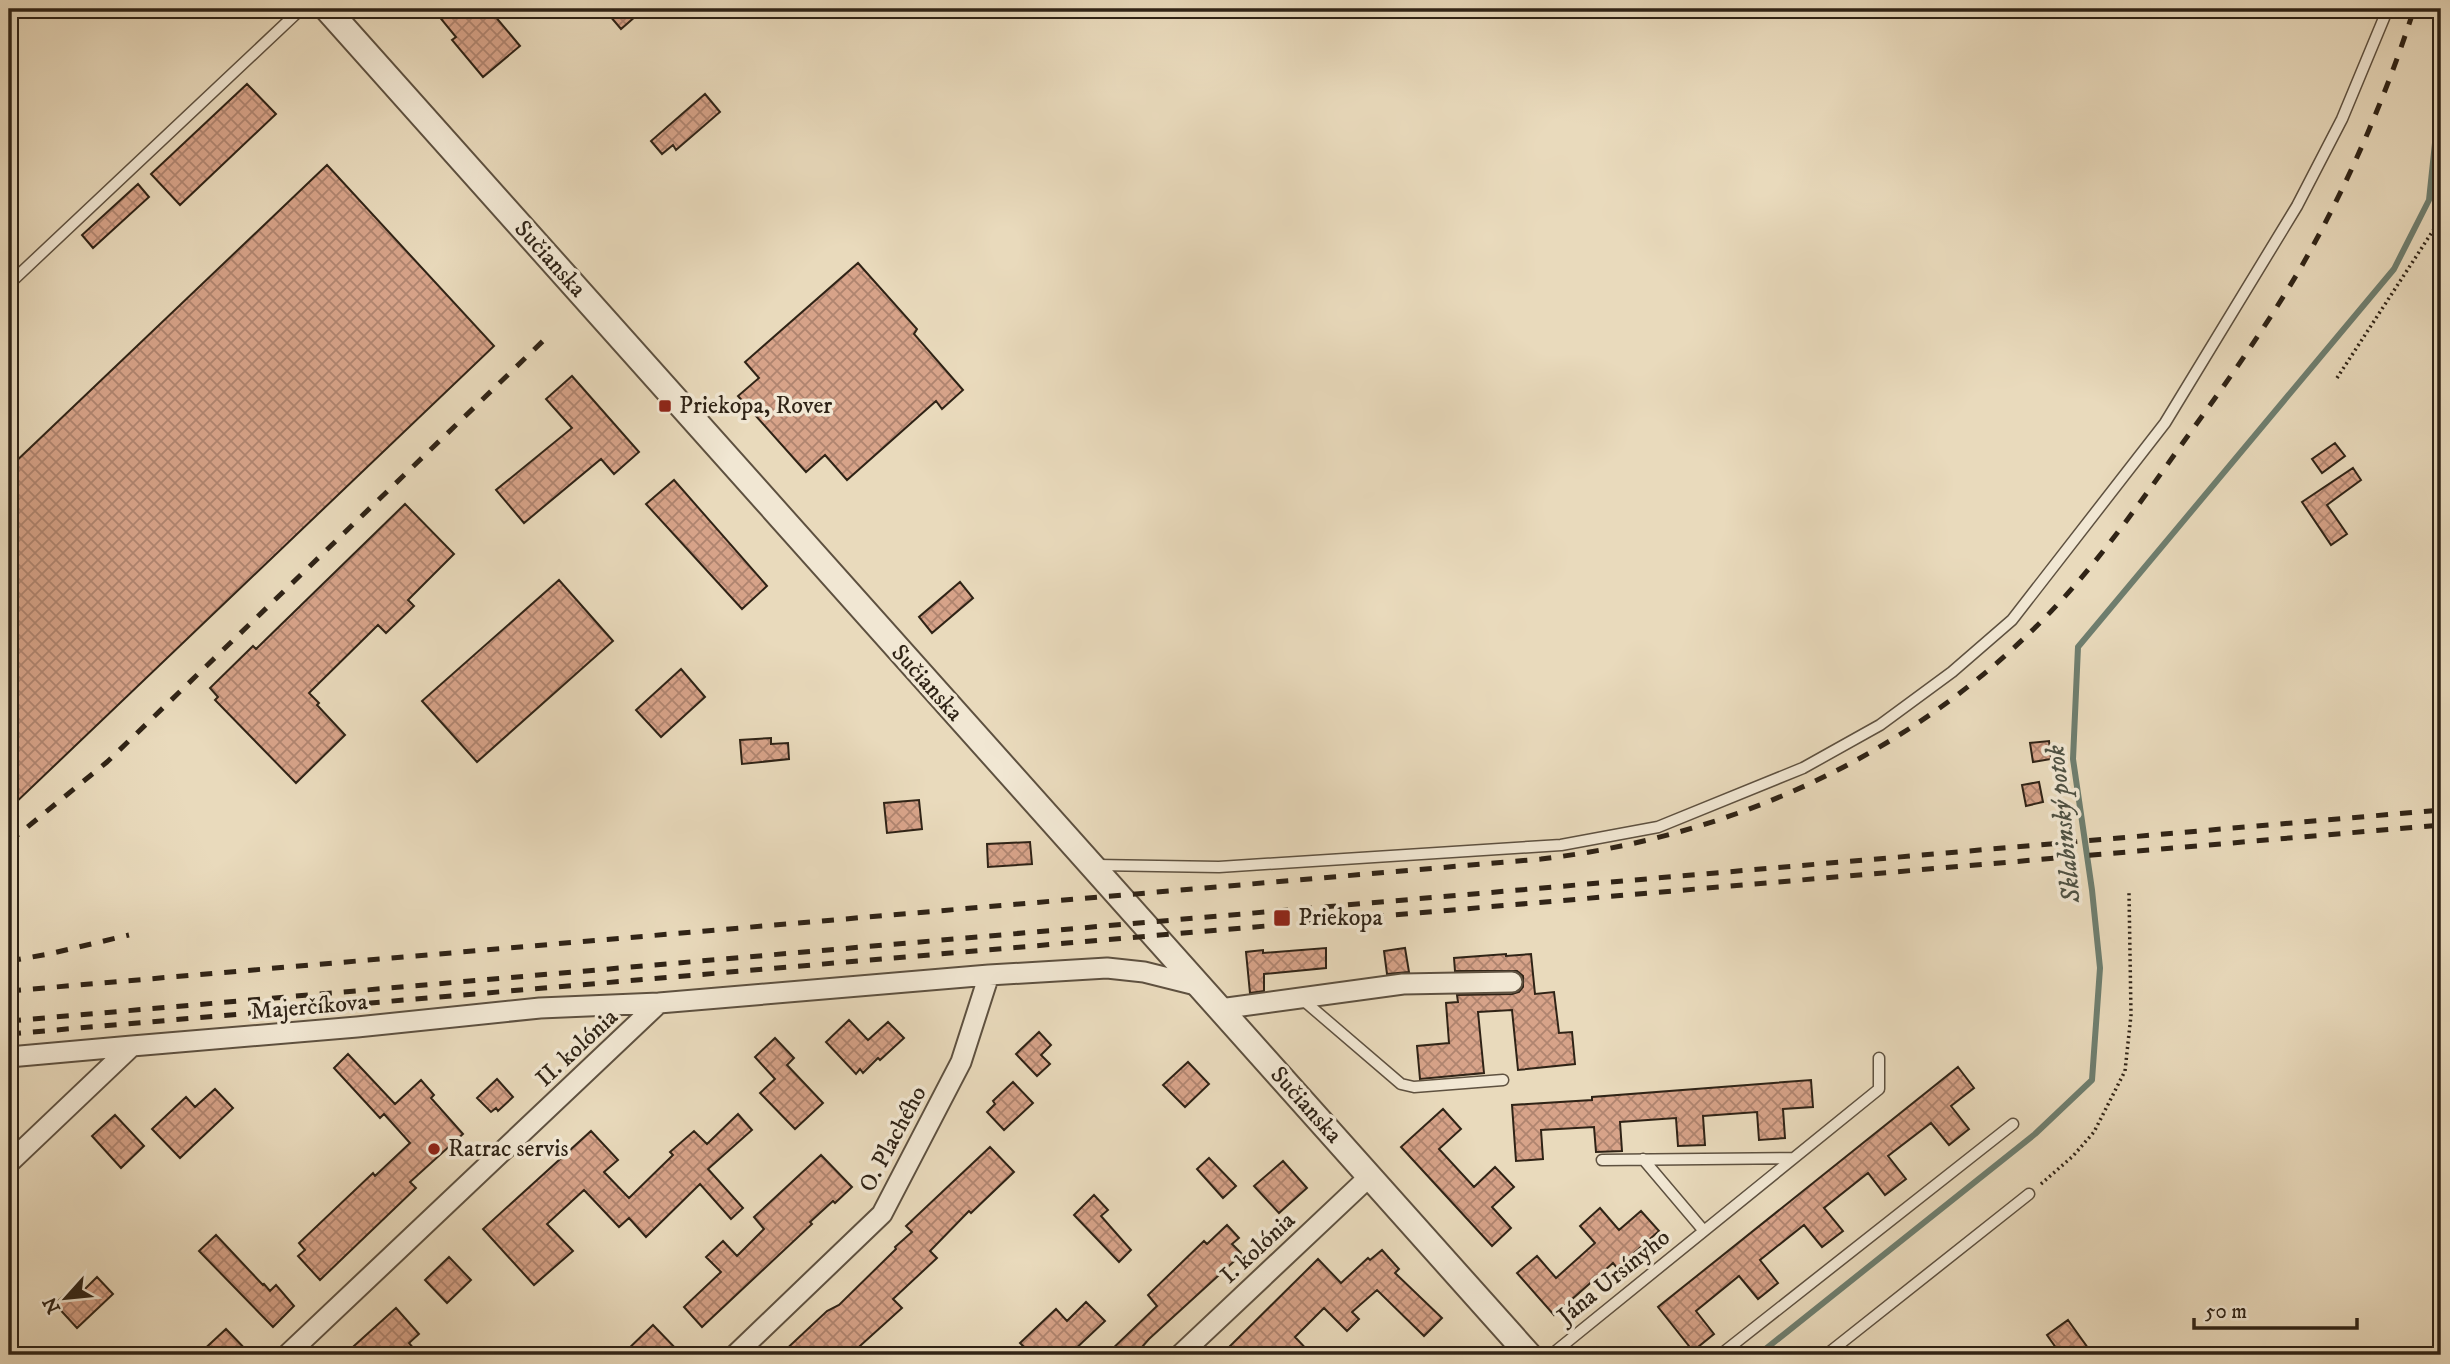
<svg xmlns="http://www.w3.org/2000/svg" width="2450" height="1364" viewBox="0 0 2450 1364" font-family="'IM FELL DW Pica',serif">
  <defs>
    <pattern id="building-cross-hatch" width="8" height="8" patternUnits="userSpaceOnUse" patternTransform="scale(1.75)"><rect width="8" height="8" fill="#d7a389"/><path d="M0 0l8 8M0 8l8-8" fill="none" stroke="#af846f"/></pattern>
  </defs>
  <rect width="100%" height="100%" fill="#e9dabc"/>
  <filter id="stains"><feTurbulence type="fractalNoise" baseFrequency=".00286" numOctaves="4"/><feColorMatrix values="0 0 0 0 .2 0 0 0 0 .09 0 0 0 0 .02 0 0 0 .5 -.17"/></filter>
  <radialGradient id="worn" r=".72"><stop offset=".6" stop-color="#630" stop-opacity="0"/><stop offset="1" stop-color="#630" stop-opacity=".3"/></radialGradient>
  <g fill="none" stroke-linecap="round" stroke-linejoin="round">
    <path stroke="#6e7e6f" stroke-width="6" d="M1758,1355l277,-221 57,-54 8,-112 -8,-78 -19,-131 5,-112 316,-378 35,-69 12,-114"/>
  </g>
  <path fill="url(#building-cross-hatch)" stroke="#2f2316" stroke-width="2" d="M433,9h56l31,37 -37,31 -31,-37 4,-3z
    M604,9h40l-23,20z
    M247,84l29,30 -96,91 -29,-31z
    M705,94l15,18 -44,38 -3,-5 -11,9 -11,-13z
    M327,165l167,181 -485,463v-341z
    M138,184l11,13 -56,51 -11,-13z
    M858,263l59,66 -3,5 49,56 -21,19 -6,-8 -89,79 -22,-25 -19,17 -68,-76 21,-18 -14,-16z
    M572,376l67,76 -25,22 -13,-15 -77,64 -28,-33 76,-62 -26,-29z
    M2335,443l10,13 -23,17 -10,-14z
    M2353,468l8,12 -34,25 20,29 -16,11 -29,-43z
    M674,480l93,106 -25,23 -96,-105z
    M405,504l49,50 -46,46 6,6 -28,27 -8,-8 -69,68 10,10 -2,2 28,30 -49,48 -81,-83 3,-3 -8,-9 43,-42 3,3z
    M559,580l54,61 -136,121 -55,-61z
    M960,582l13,16 -41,35 -13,-16z
    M681,669l24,28 -44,40 -25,-27z
    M771,738v6l17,-1 1,16 -47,5 -2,-24z
    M2049,741l2,18 -18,3 -3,-19z
    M2039,782l4,20 -17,4 -4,-21z
    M919,800l3,29 -35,4 -3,-30z
    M1030,842l2,22 -44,3 -1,-23z
    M1326,948v20l-62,6v17l-14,2 -4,-41 17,-2v3z
    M1405,948l4,24 -22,2 -3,-23z
    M1506,954v2l25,-2 4,40 19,-2 5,41 13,-1 3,32 -57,6 -6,-60 -34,2 6,61 -64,6 -3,-33 32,-3 -3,-40 12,-1 -1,-7 55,-1 7,-2 4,-5v-11l-6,-5h-62l-1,-13z
    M849,1020l19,20 20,-18 16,16 -24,22 -2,-2 -15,15 -3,-4 -4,5 -30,-32z
    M1039,1032l12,13 -10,10 9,9 -13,12 -21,-22z
    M775,1038l19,20 -7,7 36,38 -28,26 -35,-36 15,-14 -20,-22z
    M348,1054l47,50 26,-24 13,15 -3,3 32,36 -53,48 6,6 -96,92 -22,-24 7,-6 -6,-7 74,-70 2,3 35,-33 -26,-29 -4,4 -46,-50z
    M1188,1062l21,22 -24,23 -22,-22z
    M1958,1067l16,21 -23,18 18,23 -20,16 -18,-22 -43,33 18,23 -21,16 -17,-22 -44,35 19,23 -21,16 -18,-22 -44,35 18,23 -20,16 -19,-23 -43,35 18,23 -21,17 -35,-44z
    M497,1079l16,18 -15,14 -2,-3 -5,4 -14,-14z
    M1811,1080l2,27 -30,2 2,29 -26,2 -2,-28 -54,4 2,29 -27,1 -2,-28 -56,4 2,29 -26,1 -2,-25 -53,3 2,29 -27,2 -4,-56 80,-5v-3z
    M1013,1082l20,21 -29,27 -17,-18 8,-8 -2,-3z
    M215,1089l18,19 -53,50 -28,-29 34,-32 9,10z
    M1443,1109l18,20 -22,20 35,38 21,-20 19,20 -22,20 19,21 -19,18 -91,-99z
    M738,1114l14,16 -44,39 35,39 -12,11 -31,-35 -54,53 -17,-19 -10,9 -35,-37 -37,34 26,27 -39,34 -51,-56 108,-98 27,29 -14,12 25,26 44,-43 -3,-3 24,-21 13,13z
    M115,1115l29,31 -23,22 -29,-32z
    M990,1147l24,25 -43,41 -2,-2 -39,40 7,7 -44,41 9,9 -52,47h-70l47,-44 12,-6 57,-56 -1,-2 17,-15 -6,-6z
    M821,1155l31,32 -17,16 -2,-2 -23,21 2,2 -110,103 -18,-20 37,-35 -15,-15 17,-16 14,15 27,-27 -10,-12z
    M1209,1158l27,28 -13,12 -26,-29z
    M1283,1161l24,27 -28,25 -25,-27z
    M1094,1195l14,15 -7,6 30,34 -12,12 -45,-47z
    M1600,1208l19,22 22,-19 18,20 -42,37 -4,-5 -59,52 -37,-42 20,-17 19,22 39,-35 -15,-17z
    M1227,1225l12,13 -7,6 10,10 -93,85 -14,16h-29l51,-49 -9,-11 56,-54 3,3z
    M216,1235l47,50 1,-1 6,7 6,-6 18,21 -21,21 -74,-76z
    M1382,1250l17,19 -4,4 47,45 -18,18 -47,-46 -25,22 7,7 -12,12 -23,-23 -29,29 17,18h-91l97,-96 23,24 27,-25 2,2z
    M449,1257l22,23 -24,23 -22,-23z
    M97,1277l16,17 -36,34 -22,-24 14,-13 11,3z
    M1086,1302l19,19 -36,34h-37l-12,-12 36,-34 11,12z
    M396,1308l23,26 -10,9 10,12h-75z
    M2068,1320l25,35h-32l-14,-20z
    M653,1325l29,30h-60z
    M226,1329l25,26h-53z"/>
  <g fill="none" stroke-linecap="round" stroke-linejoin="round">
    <defs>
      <path id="service" d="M9,284l292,-275
        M1096,865l123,2 342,-22 97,-18 145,-59 77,-43 72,-53 60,-52 153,-197 132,-217 45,-87 42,-101 2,-9
        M1303,1000l98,84 13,3 89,-7
        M1643,1159l61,72
        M1602,1160l191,-2
        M1551,1355l328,-266v-31
        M1720,1355l293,-231
        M1826,1355l203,-161"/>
      <path id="minor" d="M1220,1009l183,-25 109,-2
        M9,1057l123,-11
        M9,1163l123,-117 225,-19 183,-19 119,-5
        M287,1355l372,-352 330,-28 118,-7 37,4 56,14
        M735,1355l147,-141 79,-152 28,-87
        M1180,1355l190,-179"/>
      <path id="tertiary" d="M327,9l1202,1346"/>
    </defs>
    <use href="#service" stroke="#5e5140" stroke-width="13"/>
    <use href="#minor" stroke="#5e5140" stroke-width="23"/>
    <use href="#tertiary" stroke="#5e5140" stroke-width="28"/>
    <path stroke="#2f2316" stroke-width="3.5" stroke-dasharray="2 3.5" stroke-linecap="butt" d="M2337,378l99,-152 5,-14
      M2041,1184l32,-28 21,-24 31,-61 6,-56 -2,-122"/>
    <use href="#service" stroke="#f1e7d3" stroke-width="10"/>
    <use href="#minor" stroke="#f1e7d3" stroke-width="19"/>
    <use href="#tertiary" stroke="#f1e7d3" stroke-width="24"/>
    <path stroke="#2f2316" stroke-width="5" stroke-dasharray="12 12" stroke-linecap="butt" d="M9,842l98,-80 437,-422
      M9,961l40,-7 80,-19
      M9,991l1532,-132c197,-23 381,-109 517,-255 50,-54 91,-114 134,-174 38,-52 75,-105 108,-161 47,-82 85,-170 114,-260
      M9,1021l2432,-211
      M9,1034l2432,-209"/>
  </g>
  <g fill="#8f2418" stroke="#f1e7d3" stroke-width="2.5">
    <rect x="658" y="399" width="14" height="14" rx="3.5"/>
    <rect x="1273" y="909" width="18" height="18" rx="3.5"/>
    <circle cx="434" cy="1149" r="7"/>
  </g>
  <g text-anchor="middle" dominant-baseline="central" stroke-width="7" stroke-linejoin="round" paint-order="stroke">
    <g font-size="24" fill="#2f2316" stroke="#f1e7d3">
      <text transform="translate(550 259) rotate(48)">Sučianska</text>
      <text transform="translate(927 683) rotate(48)">Sučianska</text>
      <text transform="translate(309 1007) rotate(-5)">Majerčíkova</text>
      <text transform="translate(577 1048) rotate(-43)">II. kolónia</text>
      <text transform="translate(1306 1105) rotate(48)">Sučianska</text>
      <text transform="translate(893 1139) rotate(-62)">O. Plachého</text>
      <text transform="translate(1258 1248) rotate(-43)">I. kolónia</text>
      <text transform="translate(1614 1277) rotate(-39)">Jána Ursínyho</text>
    </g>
    <g font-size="24" fill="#2f2316" stroke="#f1e7d3" text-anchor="start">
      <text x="679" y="406">Priekopa, Rover</text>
      <text x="1298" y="918">Priekopa</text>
      <text x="448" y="1149">Ratrac servis</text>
    </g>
    <g font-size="26" font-style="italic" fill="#4e5143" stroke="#f1e7d3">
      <text transform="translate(2064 824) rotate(-96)">Sklabinský potok</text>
    </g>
  </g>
  <rect width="2450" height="1364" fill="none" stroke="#e9dabc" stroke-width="35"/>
  <rect x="10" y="10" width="2429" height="1343" fill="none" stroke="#2f2316" stroke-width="3.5"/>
  <rect x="18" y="18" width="2415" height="1329" fill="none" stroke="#2f2316" stroke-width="2"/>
  <g transform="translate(66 1298) rotate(243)" stroke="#f1e7d3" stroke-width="5" paint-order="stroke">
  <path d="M0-5L12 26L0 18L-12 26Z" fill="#2f2316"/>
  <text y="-10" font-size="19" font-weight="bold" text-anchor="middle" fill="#2f2316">N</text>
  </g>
  <path d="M2194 1318v10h163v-10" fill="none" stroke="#2f2316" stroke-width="3.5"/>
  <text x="2205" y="1318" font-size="21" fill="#2f2316" stroke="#f1e7d3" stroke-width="5" paint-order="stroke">50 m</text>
  <rect width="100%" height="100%" filter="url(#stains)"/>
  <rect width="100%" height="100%" fill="url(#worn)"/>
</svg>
